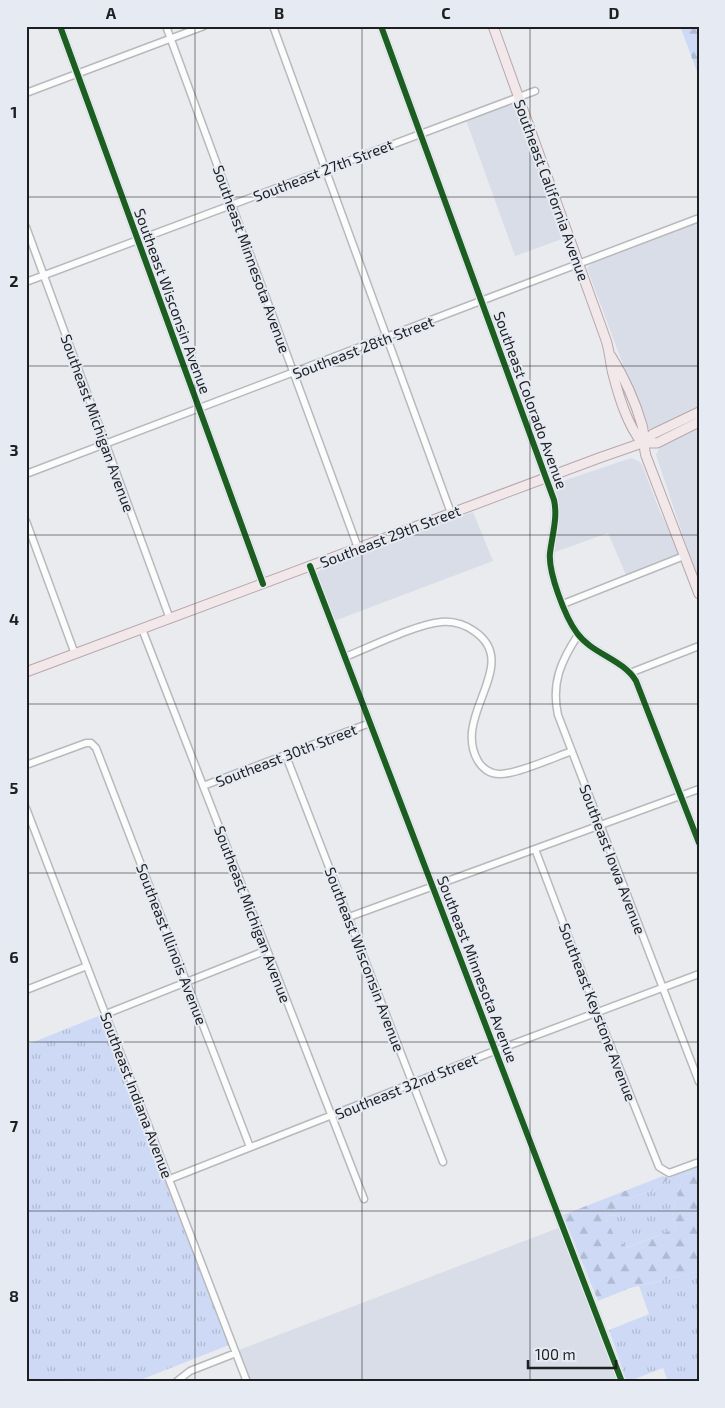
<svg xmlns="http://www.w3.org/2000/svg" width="725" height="1408" viewBox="0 0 725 1408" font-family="'Exo 2',sans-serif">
  <defs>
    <pattern id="grass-tufts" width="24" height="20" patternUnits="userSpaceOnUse" patternTransform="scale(1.25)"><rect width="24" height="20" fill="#cedaf5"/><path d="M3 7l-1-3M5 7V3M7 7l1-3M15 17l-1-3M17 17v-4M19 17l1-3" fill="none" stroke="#b0bbd2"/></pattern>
    <pattern id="forest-firs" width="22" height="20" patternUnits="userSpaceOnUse" patternTransform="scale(1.25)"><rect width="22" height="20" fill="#cedaf5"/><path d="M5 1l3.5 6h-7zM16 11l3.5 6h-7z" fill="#b0bbd2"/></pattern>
  </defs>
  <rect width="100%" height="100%" fill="#e9ebef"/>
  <path fill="#d8dde7" d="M510,105h4l3,4 45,130 -47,17 -49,-136z
    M699,222v186l-26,15 -24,6 -5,-8 -57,-153 7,-6z
    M699,427v156l-43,-128 4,-8z
    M631,458l9,4 3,5 17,45 8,16 10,25 -1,4 -51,18 -18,-42 -53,19 4,-41 -5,-27z
    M473,512l20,49 -159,60 -18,-46 5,-6z
    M561,1227l58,155h-368l-12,-32z"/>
  <path fill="url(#grass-tufts)" d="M101,1015l128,330 -94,37h-109v-337z
    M699,1166v4l-15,5 -12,37 4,16 -50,20 -13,-15 -8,-18 14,1 9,-17 28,-10 13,-11z
    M699,1271v111h-31l-5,-14 -36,14 -18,-52 40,-16 -10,-28z"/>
  <path fill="url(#forest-firs)" d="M680,26h19v51z
    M699,1170v101l-69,17 -32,13 -35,-86 100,-39 6,2 -13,11 -28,10v8l-9,9 -14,-1 8,18 14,15 49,-20 -4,-16 12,-37z"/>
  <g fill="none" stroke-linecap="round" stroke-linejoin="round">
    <defs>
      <path id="minor" d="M60,26l203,558
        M166,26l192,522
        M273,26l178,487
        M381,26l173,474c4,17 -2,36 -4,53 -2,19 15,64 27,80 15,21 46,26 59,48l63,162
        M26,93l178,-67
        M26,227l144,392
        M26,282l509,-191
        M26,474l673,-256
        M26,521l49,133
        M310,566l312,816
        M563,604l121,-48
        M142,629l222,570
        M578,635c-17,26 -27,48 -20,80l141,367
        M345,657c25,-10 72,-33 96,-35 12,-1 23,2 33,9 49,33 -23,84 4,130 4,7 12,13 21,13 16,1 56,-17 73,-23
        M630,673l69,-27
        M286,756l157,406
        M26,765l60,-22h5l5,5 154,399
        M203,786l167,-63
        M26,808l221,574
        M535,849l62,163 62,155 10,6 30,-11
        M349,917l350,-128
        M26,990l61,-24
        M106,1014l161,-64
        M170,1179l327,-129 202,-76
        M176,1382l14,-11 46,-18"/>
      <path id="major" d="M493,26c37,105 76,209 113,314 4,12 4,23 7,34 6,23 14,50 29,69
        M611,356c13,21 24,45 31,69 3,10 1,21 4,31l53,138
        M642,443l11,-9 46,-22
        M26,672l573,-214 43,-15h15l42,-21"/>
    </defs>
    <use href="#minor" stroke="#b8b9bc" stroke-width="9"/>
    <use href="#major" stroke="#b8a7ab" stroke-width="11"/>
    <use href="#minor" stroke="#fcfcfd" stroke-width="6"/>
    <use href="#major" stroke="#f2e8e9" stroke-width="9"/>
    <defs>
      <path id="cycleway" d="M60,26l203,558
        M381,26l173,474c4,17 -2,36 -4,53 -2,19 15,64 27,80 15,21 46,26 59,48l63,162
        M310,566l312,816"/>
    </defs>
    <use href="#cycleway" stroke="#e6eaf2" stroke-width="9"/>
    <use href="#cycleway" stroke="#1b5e20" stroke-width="6"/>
  </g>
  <path fill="none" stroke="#1e1f22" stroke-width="1" stroke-opacity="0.55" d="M195,26v1356M362,26v1356M530,26v1356M26,197h673M26,366h673M26,535h673M26,704h673M26,873h673M26,1042h673M26,1211h673"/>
  <g text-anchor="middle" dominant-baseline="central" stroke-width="4" stroke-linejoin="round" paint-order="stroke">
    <g font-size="15" fill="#1e1f22" stroke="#e6eaf2">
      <text transform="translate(323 170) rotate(-21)">Southeast 27th Street</text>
      <text transform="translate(552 190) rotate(70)">Southeast California Avenue</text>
      <text transform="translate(252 259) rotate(70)">Southeast Minnesota Avenue</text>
      <text transform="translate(173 301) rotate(70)">Southeast Wisconsin Avenue</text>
      <text transform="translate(363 347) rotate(-21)">Southeast 28th Street</text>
      <text transform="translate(531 400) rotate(70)">Southeast Colorado Avenue</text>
      <text transform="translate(98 423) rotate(70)">Southeast Michigan Avenue</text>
      <text transform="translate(390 536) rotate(-21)">Southeast 29th Street</text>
      <text transform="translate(286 755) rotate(-21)">Southeast 30th Street</text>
      <text transform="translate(613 859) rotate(69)">Southeast Iowa Avenue</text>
      <text transform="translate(253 914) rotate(69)">Southeast Michigan Avenue</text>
      <text transform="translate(172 944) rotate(69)">Southeast Illinois Avenue</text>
      <text transform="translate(365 959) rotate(69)">Southeast Wisconsin Avenue</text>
      <text transform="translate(478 969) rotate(69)">Southeast Minnesota Avenue</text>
      <text transform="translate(598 1012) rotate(69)">Southeast Keystone Avenue</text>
      <text transform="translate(406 1086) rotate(-22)">Southeast 32nd Street</text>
      <text transform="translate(137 1095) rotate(69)">Southeast Indiana Avenue</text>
    </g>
  </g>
  <rect width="725" height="1408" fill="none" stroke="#e6eaf2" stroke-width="55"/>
  <path d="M528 1360v8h88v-8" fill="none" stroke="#1e1f22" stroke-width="2.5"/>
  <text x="535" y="1360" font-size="15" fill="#1e1f22" stroke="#e6eaf2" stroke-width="4" paint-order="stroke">100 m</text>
  <rect x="28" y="28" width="670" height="1352" fill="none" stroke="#1e1f22" stroke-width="2"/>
  <g font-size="16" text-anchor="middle" font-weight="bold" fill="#1e1f22">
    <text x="111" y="19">A</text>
    <text x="279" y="19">B</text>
    <text x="446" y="19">C</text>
    <text x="614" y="19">D</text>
    <text x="14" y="118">1</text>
    <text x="14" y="287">2</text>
    <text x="14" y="456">3</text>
    <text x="14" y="625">4</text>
    <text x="14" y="794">5</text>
    <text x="14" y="963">6</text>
    <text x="14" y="1132">7</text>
    <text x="14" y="1302">8</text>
  </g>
</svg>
